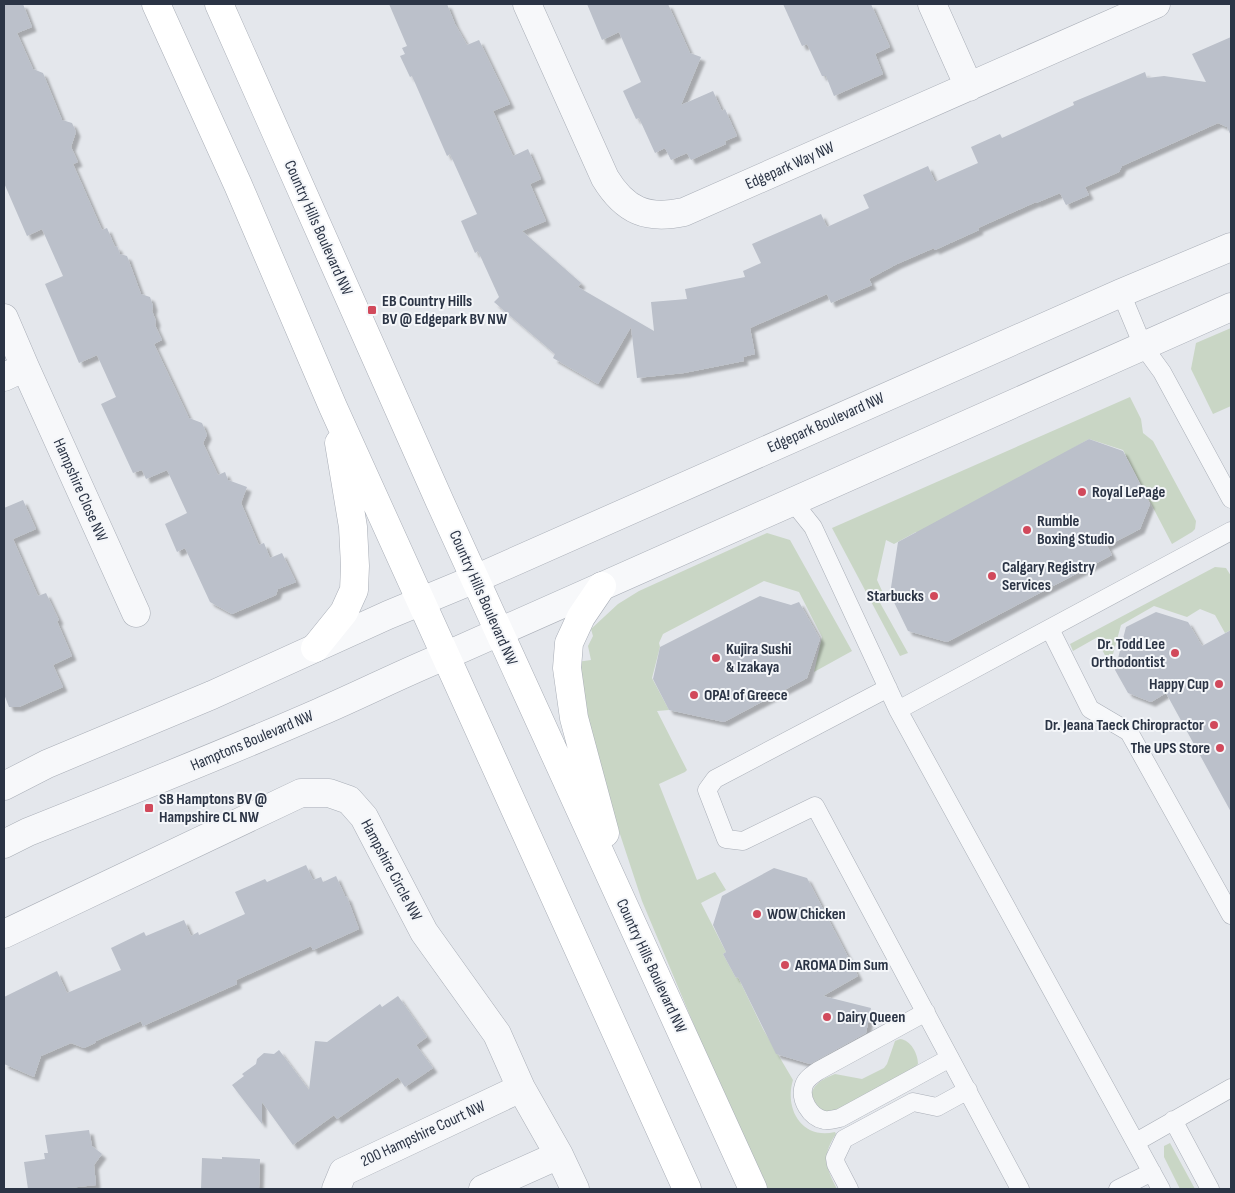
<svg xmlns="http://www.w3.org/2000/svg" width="1235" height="1193" viewBox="0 0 1235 1193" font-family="'Sofia Sans Condensed',sans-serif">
  <defs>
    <filter id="shadow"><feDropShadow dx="4.5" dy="4.5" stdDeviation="1" flood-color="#0004"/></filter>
  </defs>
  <rect width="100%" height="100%" fill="#e4e7ec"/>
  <path fill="#c9d6c5" d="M1231,328v78l-18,8 -22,-45 5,-26z
    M1130,397l11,22 2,14 10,8 43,80 -1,8 -3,3 -20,12 -49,-94 -34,-11 -169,97 -4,-4 -22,12 -8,-4 -9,40 6,13 -4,8 29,52 -8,3 -68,-128z
    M767,533l23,7 62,111 -38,21 8,-35 -23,-45 -35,-11 -101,53 -4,9 1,4 -8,31 17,32 -12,1 30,59 -2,2 -26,12 38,96 18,-8 11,18 -25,13 25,49 -3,2 13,24 2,-1 25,52 30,51c-9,29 9,60 42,52l1,2c-15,22 -10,34 1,55h-69l-38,-78 -88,-210 -52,-158 -13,-81 14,-2 -3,-14 5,-10 -2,-7 27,-25 21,-13z
    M1215,567l11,1 5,8v54l-6,3 -10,-18 -15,-6 -13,8 -33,-11 -33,19 -11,40 -14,-27 -23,13 -3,-7z
    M900,1039c11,1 18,15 18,25l-5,5 -83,45h-6l-13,-15c0,-14 11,-20 24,-25l27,5 22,-11 3,-4 8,-23z
    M1170,1143l25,46h-15l-16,-32v-11z"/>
  <path fill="#bbc0ca" filter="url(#shadow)" d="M4,4h19l9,23 -15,6 16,36 10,4 19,47 10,3 4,9 -5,15 7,15 -5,2 29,66 5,-2 8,19 2,-1 3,8 7,2 14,38 9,3 3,9 -1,5 4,10 -1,4 7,15 -8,4 35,74 13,5 5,12 -4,8 15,32 7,-3 3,8 19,7 -6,16 18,42 5,-2 6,15 12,-5 14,29 -18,7 -2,6 -44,19 -22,-12 -25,-54 -8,4 -12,-28 22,-11 -20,-43 -21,9 -4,-9 -9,3 -32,-69 15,-7 -19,-42 -18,8 -34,-79 18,-8 -21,-47 -15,7 -23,-53z
    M389,4h58l8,20 12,21 12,-5 31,64 -17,7 20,45 15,-7 13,30 -11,5 16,37 -24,10 59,52 -3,4 76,44 -3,-29 36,-3 -2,-10 60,-12 -2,-6 18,-8 -9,-19 69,-30 6,13 42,-19 -6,-13 65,-29 7,16 43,-19 -7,-16 29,-13 2,4 72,-33 -1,-3 72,-30 2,6 17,-2 42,6 -14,-28 39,-17v99l-4,-9 -9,-4 -96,43 -3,6 -34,15 4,8 -23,10 -6,-12 -24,10v-1l-58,26 1,2 -44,20 -1,-2 -37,16 -28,15 3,6 -41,18 -4,-9 -77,34 5,26 -12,3 1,4 -60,12 -47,5 -6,-51 -33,57 -45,-26 2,-4 -61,-52 5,-5 -21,-46 -3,2 -14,-32 16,-7 -27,-60 -3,2 -35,-80 -2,1 -10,-21 5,-2 -3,-6 5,-2z
    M587,4h81l22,49 11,4 -20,48 32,-14 9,20 3,-2 12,27 -12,5 1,3 -35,16 -4,-7 -16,7 -6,-12 -10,5 -16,-35 -3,1 -13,-28 18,-9 -22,-50 -17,8z
    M783,4h88l19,43 -15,7 8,20 -49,22 -8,-20h-4l-15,-32 -5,2z
    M1089,439l34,12 27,53 -10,25 -33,17 5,9 -165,87 -39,-11 -18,-37 8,-52z
    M23,500l13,29 -23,10 25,57 8,-3 13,27 -2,1 15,35 -19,9 10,22 -44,20h-10l-5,-13v-186z
    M760,596l31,9 8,-3 21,37 -13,39 -83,44 -55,-12 -16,-31 7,-32z
    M1156,612l32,10 14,24 29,-16v182l-65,-119 -15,9 -23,-9 -13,-23 11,-43z
    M306,865l7,15 8,-3 2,5 13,-6 9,20 2,1 12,32 -46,21 -2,-4 -75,34 1,4 -94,42 -2,-5 -45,20 -1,2 -11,5 -13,-5 -30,13 -7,21 -30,-13v-67l53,-26 10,22 54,-23 -10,-22 33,-16 2,4 38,-16 7,16 7,-4 1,3 46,-21 -10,-22 30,-13 2,3z
    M774,868l33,10 51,98 -35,20 48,12 -5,25 -56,31 -34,-10 -38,-77 -2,1 -13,-24 3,-2 -13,-27 9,-29z
    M398,996l29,41 -11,8 17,23 -28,19 -7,-10 -61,42 -3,-4 -41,30 -31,-43v22l-30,-39 12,-9 -2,-2 14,-10 1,-5 7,-6 10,1 5,-4 30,40 6,-49 12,1 53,-38 2,3z
    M89,1130l3,16 10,8 -8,11 2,20 -37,4h-31l-4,-27 21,-3 -1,-6h4l-3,-18z
    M222,1157l38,2 -1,30h-58l1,-31 20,1z"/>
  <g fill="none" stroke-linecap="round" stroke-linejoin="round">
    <defs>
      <path id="service" d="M1121,293l22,53 19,26 69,127
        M793,502l20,25 85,183 263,479
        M1050,629l40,80 39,23 102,183
        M888,688l-173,91 -8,11 19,49 17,2 72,-35 205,383
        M898,710l333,-179
        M926,1012l-108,59c-6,4 -12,8 -14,14 -5,14 6,32 20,35 6,1 11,-1 16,-2l110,-60
        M1173,1120l37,69
        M1136,1142l95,-54
        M849,1189l-13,-25 -1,-6 9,-19 69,-37 24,5 31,-17
        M1118,1189l34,-17"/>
      <path id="minor" d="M527,4l78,174c20,33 42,42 79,34l472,-208
        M932,4l37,83
        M4,318l21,49 -21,10
        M25,367l111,246
        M4,934l297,-141h28l20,7 15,17 60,115 73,102 24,54 38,67 16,34
        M336,1189l7,-17 178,-84
        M483,1189l76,-34"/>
      <path id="tertiary" d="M4,786l43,-22 165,-69 176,-80 87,-36 646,-286 110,-46
        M4,844l24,-12c98,-39 196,-78 292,-120 42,-18 83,-39 125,-56l786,-349"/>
      <path id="secondary" d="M156,4l82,181 95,222 354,782
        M219,4l221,498 313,687
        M602,586l-21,31 -12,26 -2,25 7,50 31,115
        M315,648l29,-36 10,-22 1,-24 -2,-39 -14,-84"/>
    </defs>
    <use href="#service" stroke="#a9aeb7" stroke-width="19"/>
    <use href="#minor" stroke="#a9aeb7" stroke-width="29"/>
    <use href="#tertiary" stroke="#a9aeb7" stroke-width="29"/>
    <use href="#secondary" stroke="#a9aeb7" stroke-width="29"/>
    <use href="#service" stroke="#f7f8fa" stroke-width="18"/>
    <use href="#minor" stroke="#f7f8fa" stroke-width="28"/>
    <use href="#tertiary" stroke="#f7f8fa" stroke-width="28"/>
    <use href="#secondary" stroke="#fff" stroke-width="28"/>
  </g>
  <g fill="#d1495b" stroke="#f4f6f9" stroke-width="2">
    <rect x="367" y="305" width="10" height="10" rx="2.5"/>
    <circle cx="1082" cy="492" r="5"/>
    <circle cx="1027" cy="530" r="5"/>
    <circle cx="992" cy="576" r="5"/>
    <circle cx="934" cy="596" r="5"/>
    <circle cx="1175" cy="653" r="5"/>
    <circle cx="716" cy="658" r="5"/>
    <circle cx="1219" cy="684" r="5"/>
    <circle cx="694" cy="695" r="5"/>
    <circle cx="1214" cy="725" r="5"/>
    <circle cx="1220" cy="748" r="5"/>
    <rect x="144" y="803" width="10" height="10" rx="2.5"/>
    <circle cx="757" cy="914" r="5"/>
    <circle cx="785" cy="965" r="5"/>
    <circle cx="827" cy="1017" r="5"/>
  </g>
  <g text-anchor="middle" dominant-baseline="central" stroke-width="4" stroke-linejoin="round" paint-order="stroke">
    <g font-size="16" fill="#2b3445" stroke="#f4f6f9">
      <text transform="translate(790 166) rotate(-24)">Edgepark Way NW</text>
      <text transform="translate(318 228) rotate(66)">Country Hills Boulevard NW</text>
      <text transform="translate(826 423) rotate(-24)">Edgepark Boulevard NW</text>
      <text transform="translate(80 490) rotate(66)">Hampshire Close NW</text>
      <text transform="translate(483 598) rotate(66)">Country Hills Boulevard NW</text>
      <text transform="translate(252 741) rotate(-23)">Hamptons Boulevard NW</text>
      <text transform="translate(391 870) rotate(62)">Hampshire Circle NW</text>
      <text transform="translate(651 966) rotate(65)">Country Hills Boulevard NW</text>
      <text transform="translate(423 1134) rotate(-25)">200 Hampshire Court NW</text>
    </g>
    <g font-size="16" font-weight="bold" fill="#2b3445" stroke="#f4f6f9" text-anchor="start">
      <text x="382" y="301">EB Country Hills<tspan x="382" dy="18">BV @ Edgepark BV NW</tspan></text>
      <text x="1092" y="492">Royal LePage</text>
      <text x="1037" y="521">Rumble<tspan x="1037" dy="18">Boxing Studio</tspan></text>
      <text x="1002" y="567">Calgary Registry<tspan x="1002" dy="18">Services</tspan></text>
      <text x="924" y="596" text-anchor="end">Starbucks</text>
      <text x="1165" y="644" text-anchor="end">Dr. Todd Lee<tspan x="1165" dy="18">Orthodontist</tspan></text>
      <text x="726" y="649">Kujira Sushi<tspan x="726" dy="18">&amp; Izakaya</tspan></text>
      <text x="1209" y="684" text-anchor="end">Happy Cup</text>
      <text x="704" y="695">OPA! of Greece</text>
      <text x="1204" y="725" text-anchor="end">Dr. Jeana Taeck Chiropractor</text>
      <text x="1210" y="748" text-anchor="end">The UPS Store</text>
      <text x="159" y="799">SB Hamptons BV @<tspan x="159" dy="18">Hampshire CL NW</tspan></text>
      <text x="767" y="914">WOW Chicken</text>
      <text x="795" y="965">AROMA Dim Sum</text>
      <text x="837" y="1017">Dairy Queen</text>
    </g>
  </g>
  <rect width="1235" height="1193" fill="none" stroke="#2b3445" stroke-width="10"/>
</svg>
